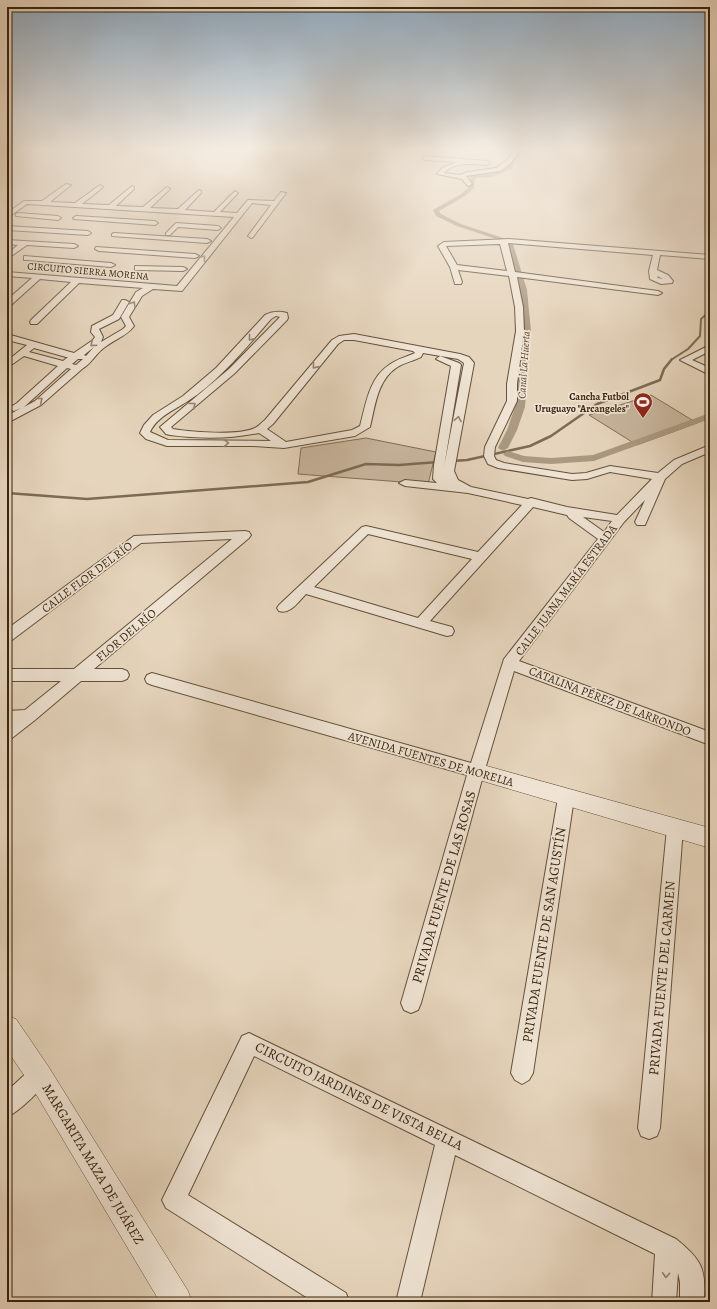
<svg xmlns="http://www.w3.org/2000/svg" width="717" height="1309" viewBox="0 0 717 1309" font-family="Alegreya,serif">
  <rect width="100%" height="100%" fill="#e6d5bd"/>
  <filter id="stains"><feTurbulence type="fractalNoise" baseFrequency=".005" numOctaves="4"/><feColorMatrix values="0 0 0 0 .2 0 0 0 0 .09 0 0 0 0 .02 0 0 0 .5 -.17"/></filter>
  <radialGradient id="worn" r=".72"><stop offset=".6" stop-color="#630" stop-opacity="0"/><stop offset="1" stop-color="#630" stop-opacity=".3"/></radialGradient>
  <path fill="#c9b79f" stroke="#816e56" d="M651,395l46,28 -60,22 -48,-30z
    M366,438l70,14 -8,32 -130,-10 3,-26z"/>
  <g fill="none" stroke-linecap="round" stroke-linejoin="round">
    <path stroke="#7d6b54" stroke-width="2" d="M671,360l17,-11 12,-13 1,-17 9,-8"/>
    <path stroke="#7d6b54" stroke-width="2.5" d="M452,461l15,-1 63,-14 21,-10 46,-32 63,-24 4,-11 8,-10
      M7,493l80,6 221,-17 58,-18 33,1 39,-3"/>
    <path fill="#ab9982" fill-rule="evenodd" d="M522,147h5l-12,13 -3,9 -20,8 -17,1 -1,10 -9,8 -26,15 2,3 20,10 45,15 7,5 14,46 4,42 -6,75 -8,23 -9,18 -5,3 -5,-3 9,-18 8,-23 8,-75 -4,-42 -11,-44 -6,-5 -45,-15 -21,-10 -3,-6 28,-16 8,-7 1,-12 21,-2 17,-6 2,-7z
      M710,413v6l-116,42 -43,3 -28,-2 -18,-6 -2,-2 5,-3 16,5 27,2 42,-3z"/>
    <defs>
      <path id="minor" d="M492,147h31l-13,17 -10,7 -34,5 6,8 -3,2 -2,-1 -5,-6 -25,-5 5,-6 15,-6 -32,-2 -3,-2 3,-2 62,5 3,2 -3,2c-13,-1 -33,-4 -43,8l16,2 8,-3 28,-4 10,-7 9,-12h-21z
        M66,184l5,1 -21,17 25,1 25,-18 3,2 -1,1 -20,16 27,1 23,-19 2,1v2l-18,17 27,1 24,-20 3,2 -1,1 -19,18 28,1 21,-19 2,1v2l-16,17 29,2 21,-21 3,2 -18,19 17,1 11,-13 26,1 7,-9 5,1 -33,44 -2,1 -3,-2 23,-31 -19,-2 -70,88 -29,-2 -11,7 -13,21 5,9c-7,10 -19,13 -29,21 -9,6 -13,16 -23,22l-41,36 -34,18v-7l14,-8 -7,3 -5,-3 8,-5 41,-37 -34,-10 -17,12v-7l20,-16 -20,-5v-6l67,19 19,-13 2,-3 -4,-5 1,-6 21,-11 9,-15h3l4,2 -10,17 -20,10 4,8 -2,5 22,-13 3,-3 -5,-9 15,-25 7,-4 -64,-5 -42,41h-6l-1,-2 1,-2 40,-38 -31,-3 -30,27h-3v-6l25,-22 -25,-2v-4l170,14 57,-69 -207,-13 -20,14v-5l17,-12h18zM94,347l-8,9 -2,-1zM34,348l32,9h2l-5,4 -34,-9zM78,359h5l-7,6 -4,-1zM67,368l4,1 -36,32 -11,6z
        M18,213l40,3 3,2 -3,2 -42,-4v-2z
        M76,216l79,5 3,2 -3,2 -81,-6 -1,-1z
        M176,223l42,3 3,2 -3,2 -40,-3 -8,8h-4v-2z
        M7,226l81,5 3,2 -3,2 -81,-5z
        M114,233l93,6 4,2 -4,2 -95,-7v-2z
        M509,239l201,16v4l-50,-4 -3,15 11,5 5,6 -1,2 -11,1 -11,-5 -1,-8 4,-16 -145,-12 7,29 143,19 4,2 -4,2 -141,-18 6,30 1,24 -7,53v17l-22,46 -1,9 2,4 8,3 68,11 14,-1 24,-7 48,7 16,-13 36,-15v7l-28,12 -17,15 -20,46h-8l-2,-3 10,-22 -21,22 -105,139 191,71v13l-196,-74 -33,112 -60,220 -3,7 -7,3 -7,-3 -3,-7 66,-228 -315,-90 -5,-2 -2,-4 2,-4 5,-2 319,90 33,-104 94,-120 -29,-21 -2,-3 -34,-8 -103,114 22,6 2,4 -2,4 -5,1 -141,-42c-7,7 -16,21 -27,17l-2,-3 2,-3 83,-78 4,-1 112,26 44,-47 -54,-12 -63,-7 -6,-3 6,-3 32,3 -4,-4 1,-14 17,-99 -15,-7 4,-3 19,7 2,2 -17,102 20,-104 -6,-4 -35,-6 -2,4c-8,4 -18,6 -25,11 -19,13 -21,39 -26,59l-15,9 -71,12 -31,-2h-86l-21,-7 -6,-6 4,-8 9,-10 30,-19 33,-28 49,-53c8,-4 14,-4 22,-2l1,5 -1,2 -52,53 -64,54 2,2c19,3 65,7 82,-1 4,-2 7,-6 10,-8l67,-80 7,-4 15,-2 106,20 9,3 5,6 -20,108 4,9 13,7 57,12 3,-1 36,9 50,8 35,-36 -42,-7 -23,7 -15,1 -74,-12 -10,-4 -4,-8 1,-9 22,-46v-17l9,-53 -1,-24 -6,-31 -51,-6 4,12 -1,2h-6l-5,-17 -12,-21 6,-4zM500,244l7,27 -50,-6 -11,-19zM657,276l6,3 -5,-1zM276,316l4,1 -51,52 -69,58 6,7 4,1c30,4 60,4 89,-2l12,8 -103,-1 -18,-8c7,-15 24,-22 38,-31 32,-21 58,-53 83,-82zM344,340h10l59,11 2,2c-9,4 -18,6 -26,12 -20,13 -23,39 -29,61l-8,4 -66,12 -19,-13 6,-5 65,-80zM583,517l29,4 -8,11zM368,534l104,25 -54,59 -104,-31z
        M7,240l67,4 4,2 -4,2 -47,-3 -20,14v-5l11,-9 -11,-1z
        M96,247l99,7 4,2 -4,2 -96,-7 -4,-2z
        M24,256l87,7 4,2 -4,2 -84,-7h-3z
        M135,266l48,1 4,2 -4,2 -45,-1h-3z
        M710,345v6l-18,9 18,8v7l-30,-15z
        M245,531l4,1 2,3 -2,3 -155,131h28l5,2 2,4 -2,4 -5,2h-41l-46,39 -23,18 -5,2v-15l2,-2h-2v-12l18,-1 36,-29h-54v-12h67l158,-130 -91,4 -129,97 -5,1v-12l127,-93z
        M566,791l6,2 2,5 -41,275 -4,7 -7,4 -7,-4 -4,-7 47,-275 2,-5z
        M675,820l6,3 2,5 -23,300 -3,8 -8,3 -8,-3 -3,-8 29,-300 2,-5z
        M249,1033l427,206c26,21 30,29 28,63h-24v-20l-2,-9 -2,29h-24l3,-48 -200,-99 -35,147h-24l39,-157 -181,-89 -66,139 158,98 3,9h-35l-148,-94 -4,-8 80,-164z
        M39,1064l7,4 4,7c-6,13 -30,36 -43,42v-26l25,-23z"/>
      <path id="tertiary" d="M476,763l234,65v20l-241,-71 -3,-6 3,-6z
        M7,1016l9,3 32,47 140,225 4,11h-32l-130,-218 -23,-34z"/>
      <path id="secondary" d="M24,147h9l-26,15v-5z"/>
    </defs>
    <use href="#minor" stroke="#64513a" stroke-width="2"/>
    <use href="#tertiary" stroke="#64513a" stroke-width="1"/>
    <use href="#secondary" stroke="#39250e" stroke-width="1"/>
    <use href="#minor" fill="#efe4d4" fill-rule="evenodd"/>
    <use href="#tertiary" fill="#efe4d4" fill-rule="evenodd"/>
    <use href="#secondary" fill="#efe4d4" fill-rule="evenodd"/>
  </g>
  <defs><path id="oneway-chevron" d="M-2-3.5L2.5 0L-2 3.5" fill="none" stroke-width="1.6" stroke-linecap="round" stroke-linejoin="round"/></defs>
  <g stroke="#948471">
    <use href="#oneway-chevron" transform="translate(203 258) rotate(-51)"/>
    <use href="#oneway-chevron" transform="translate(133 304) rotate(-58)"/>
    <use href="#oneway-chevron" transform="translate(251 338) rotate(129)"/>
    <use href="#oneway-chevron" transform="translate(93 344) rotate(138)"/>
    <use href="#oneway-chevron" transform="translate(315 366) rotate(129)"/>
    <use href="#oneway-chevron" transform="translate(40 400) rotate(-39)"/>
    <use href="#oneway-chevron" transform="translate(193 405) rotate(-38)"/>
    <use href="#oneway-chevron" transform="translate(458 419) rotate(-79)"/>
    <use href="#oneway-chevron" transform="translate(226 443) rotate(-1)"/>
    <use href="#oneway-chevron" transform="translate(666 1275) rotate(94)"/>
  </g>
  <linearGradient id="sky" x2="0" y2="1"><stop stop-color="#8fa9bf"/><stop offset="0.45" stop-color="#f4ece1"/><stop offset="1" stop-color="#f4ece1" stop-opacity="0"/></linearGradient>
  <rect width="717" height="330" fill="url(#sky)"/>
  <defs>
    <symbol id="stadium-pin" viewBox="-11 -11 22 30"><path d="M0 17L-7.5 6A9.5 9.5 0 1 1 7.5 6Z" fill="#8f2418" stroke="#efe4d4"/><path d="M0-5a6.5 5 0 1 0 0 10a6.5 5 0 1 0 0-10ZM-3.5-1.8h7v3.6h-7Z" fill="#fff"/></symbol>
  </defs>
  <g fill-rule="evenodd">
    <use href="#stadium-pin" x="632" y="391" width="22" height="30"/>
  </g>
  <g text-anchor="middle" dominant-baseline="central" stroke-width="3.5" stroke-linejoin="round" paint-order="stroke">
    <g font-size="10" fill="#39250e" stroke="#efe4d4">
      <text transform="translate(88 271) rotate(5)">CIRCUITO SIERRA MORENA</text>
    </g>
    <g font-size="10" font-weight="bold" fill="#39250e" stroke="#efe4d4" text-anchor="end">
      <text x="629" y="396">Cancha Futbol<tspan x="629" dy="12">Uruguayo "Arcangeles"</tspan></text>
    </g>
    <g font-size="11" font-style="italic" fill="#5b4831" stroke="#efe4d4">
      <text transform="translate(524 365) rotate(-86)">Canal La Huerta</text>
    </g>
    <g font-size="12" fill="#39250e" stroke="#efe4d4">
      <text transform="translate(87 577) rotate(-37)">CALLE FLOR DEL RÍO</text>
      <text transform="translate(566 590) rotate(-53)">CALLE JUANA MARÍA ESTRADA</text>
      <text transform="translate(126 635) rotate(-40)">FLOR DEL RÍO</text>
      <text transform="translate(610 701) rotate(21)">CATALINA PÉREZ DE LARRONDO</text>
      <text transform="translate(431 759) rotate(16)">AVENIDA FUENTES DE MORELIA</text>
    </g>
    <g font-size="14" fill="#39250e" stroke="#efe4d4">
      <text transform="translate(444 887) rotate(-74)">PRIVADA FUENTE DE LAS ROSAS</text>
      <text transform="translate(544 935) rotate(-81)">PRIVADA FUENTE DE SAN AGUSTÍN</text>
      <text transform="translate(662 978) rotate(-85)">PRIVADA FUENTE DEL CARMEN</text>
      <text transform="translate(359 1096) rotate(26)">CIRCUITO JARDINES DE VISTA BELLA</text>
      <text transform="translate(93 1164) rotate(59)">MARGARITA MAZA DE JUÁREZ</text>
    </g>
  </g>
  <rect width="717" height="1309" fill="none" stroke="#e6d5bd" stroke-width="24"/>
  <rect x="8" y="8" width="701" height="1293" fill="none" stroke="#39250e" stroke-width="2"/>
  <rect x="12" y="12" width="693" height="1285" fill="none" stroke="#39250e"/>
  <rect width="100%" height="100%" filter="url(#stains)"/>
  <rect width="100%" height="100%" fill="url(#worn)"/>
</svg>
